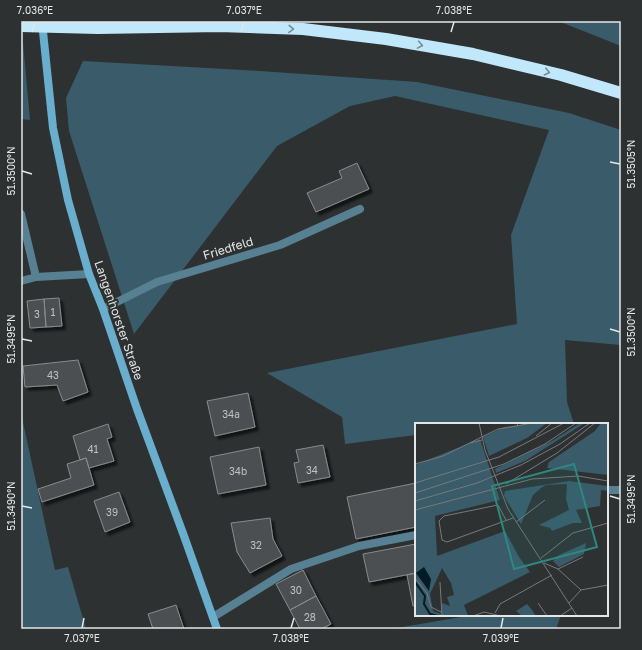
<svg xmlns="http://www.w3.org/2000/svg" width="642" height="650" viewBox="0 0 642 650" font-family="'Golos Text',sans-serif">
  <defs>
    <filter id="shadow"><feDropShadow dx="3.5" dy="3.5" stdDeviation="1" flood-color="#0009"/></filter>
  </defs>
  <rect width="100%" height="100%" fill="#2e3132"/>
  <path fill="#395b6a" d="M21,21l9,99 -9,-1z
    M558,21h63v25z
    M83,61l177,10 157,11 152,31 52,17v215l-56,-5 2,62 7,22h-158v11l-71,9 -3,-27 -75,-44 250,-49 -6,-89 38,-105 -154,-34 -45,10 -73,40 -143,188 -65,-203 -3,-33z
    M21,413l34,157 13,-3 18,62h-65z
    M473,615h88l-5,14h-165z"/>
  <path fill="#4c4f51" stroke="#878b8c" filter="url(#shadow)" d="M357,163l12,26 -53,23 -9,-19 35,-15 -3,-7z
    M59,298l3,28 -16,1 -2,-28z
    M44,299l2,28 -16,1 -3,-27z
    M78,360l10,32 -25,9 -6,-16 -32,2 -2,-21z
    M248,393l7,34 -40,9 -8,-35z
    M108,424l4,13 -5,2 7,22 -25,7 -3,-10 -6,2 -7,-24z
    M323,445l7,32 -32,6 -4,-20 5,-1 -3,-12z
    M259,447l7,38 -48,9 -8,-37z
    M86,458l8,27 -52,17 -4,-13 33,-11 -4,-14z
    M416,483v44l-60,12 -9,-42z
    M119,492l11,30 -25,10 -11,-31z
    M270,518l3,21 9,17 -32,17 -13,-21 -6,-29z
    M416,544v29l-47,9 -6,-28z
    M303,570l13,26 -26,14 -14,-26z
    M416,573v32l-3,1 -6,-31z
    M316,596l15,28 -10,5h-21l-10,-19z
    M176,605l8,24h-31l-5,-15z"/>
  <g fill="none" stroke-linecap="round" stroke-linejoin="round">
    <path stroke="#578193" stroke-width="8" d="M103,309l54,-27 123,-37 80,-36
      M607,490h14
      M213,617l78,-48 68,-23 57,-11"/>
    <path stroke="#578193" stroke-width="8" d="M21,214l15,63
      M21,281l15,-4 53,-3"/>
    <path stroke="#69aecc" stroke-width="8" d="M42,22l11,106 15,72 21,74 14,35 34,100 47,127 33,93"/>
    <path stroke="#c0e8fa" stroke-width="12" d="M21,26l77,2 122,-2 83,3 83,10 87,15 88,21 60,18"/>
  </g>
  <defs><path id="oneway-chevron" d="M-2-3.5L2.5 0L-2 3.5" fill="none" stroke-width="1.6" stroke-linecap="round" stroke-linejoin="round"/></defs>
  <g stroke="#778c96">
    <use href="#oneway-chevron" transform="translate(291 29) rotate(2)"/>
    <use href="#oneway-chevron" transform="translate(420 45) rotate(10)"/>
    <use href="#oneway-chevron" transform="translate(547 72) rotate(13)"/>
  </g>
  <path fill="none" stroke="#e4e6e7" stroke-width="1.5" d="M32,32l3,-10M241,32l3,-10M451,32l3,-10M610,162l10,2M22,171l10,3M610,329l10,3M22,339l10,2M610,496l10,3M22,506l10,2M82,628l2,-10M291,628l3,-10M501,628l2,-10"/>
  <g text-anchor="middle" dominant-baseline="central" stroke-width="4" stroke-linejoin="round" paint-order="stroke">
    <g font-size="10" fill="#bec0c2">
      <text x="53" y="312">1</text>
      <text x="37" y="314">3</text>
      <text x="53" y="375">43</text>
      <text x="231" y="414">34a</text>
      <text x="93" y="449">41</text>
      <text x="312" y="470">34</text>
      <text x="238" y="471">34b</text>
      <text x="112" y="512">39</text>
      <text x="256" y="545">32</text>
      <text x="296" y="590">30</text>
      <text x="310" y="617">28</text>
    </g>
    <g font-size="12" fill="#e4e6e7" stroke="#2e3132">
      <text transform="translate(228 248) rotate(-17)">Friedfeld</text>
      <text transform="translate(119 320) rotate(71)">Langenhorster Straße</text>
    </g>
  </g>
  <g transform="translate(415 423)">
    <rect width="193" height="193" fill="#2e3132"/>
    <path d="M119,0h13l-20,15 -38,18 -6,-19 21,-10zM165,0h5l-60,38 -29,12 -1,-4 57,-28zM186,0h7v52l-61,-7 2,-6 46,-31zM65,16l20,61 -65,16 2,40 68,-25 14,26 11,15 -66,33 4,11h-53v-151zM27,145l9,15 3,12 -7,2 3,9 -8,-3 -1,11 -8,-3 -3,-17zM154,58l39,5v5l-7,-1 -1,16 -24,4 6,13h-9l-21,8 -2,-3 -11,-3 30,-15 -3,-11 1,-15 -21,1 -5,3 -8,7 -12,29 -17,-28 1,-5zM171,120l-2,11 -25,13 -6,-6 6,-6zM112,181l5,6 4,6h-14l-6,-5z" fill="#395b6a" fill-rule="evenodd"/>
    <path d="M9,144l7,12 -2,12 -13,-18z" fill="#021b24"/>
    <path fill="none" stroke="#021b24" stroke-width="2" d="M0,159l10,14 -1,8 6,10 8,2"/>
    <path fill="none" stroke="#77797a" stroke-width="1" d="M64,0l6,27 23,59 69,107M102,3l14,-3M121,13l16,-13M55,20l12,-3M0,41l28,-8 55,-27 19,-3 1,-3M0,60l84,-26 65,-34M91,61l51,-31 38,-30M0,70l89,-29 41,-20 31,-21M0,78l62,-18 44,-18 39,-21 30,-21M0,87l117,-31 46,-3 30,5M91,97l-8,-15 -54,11 -5,5 3,19 5,2 66,-24M101,99l29,-22M126,135l32,-25 35,-10M129,140l14,6 23,21M143,146l25,-12M0,155l12,15 4,14 10,5M25,159l2,34M123,180l9,13M154,180l12,-13 27,-5M80,190l5,-9 52,-29M58,193l11,-4 17,4M145,193l12,-8"/>
    <path fill="#2f8780" fill-opacity="0.15" stroke="#2f8780" stroke-width="2" d="M159,41l23,83 -83,22 -22,-83z"/>
    <rect width="193" height="193" fill="none" stroke="#e4e6e7" stroke-width="2"/>
  </g>
  <rect width="642" height="650" fill="none" stroke="#2e3132" stroke-width="44"/>
  <rect x="22" y="22" width="598" height="606" fill="none" stroke="#e4e6e7" stroke-width="1.5"/>
  <g font-size="10" text-anchor="middle" fill="#e4e6e7">
    <text x="35" y="14">7.036°E</text>
    <text x="244" y="14">7.037°E</text>
    <text x="454" y="14">7.038°E</text>
    <text transform="translate(631 164) rotate(-90)" y="4">51.3505°N</text>
    <text transform="translate(11 171) rotate(-90)" y="4">51.3500°N</text>
    <text transform="translate(631 332) rotate(-90)" y="4">51.3500°N</text>
    <text transform="translate(11 339) rotate(-90)" y="4">51.3495°N</text>
    <text transform="translate(631 499) rotate(-90)" y="4">51.3495°N</text>
    <text transform="translate(11 506) rotate(-90)" y="4">51.3490°N</text>
    <text x="82" y="642">7.037°E</text>
    <text x="291" y="642">7.038°E</text>
    <text x="501" y="642">7.039°E</text>
  </g>
</svg>
